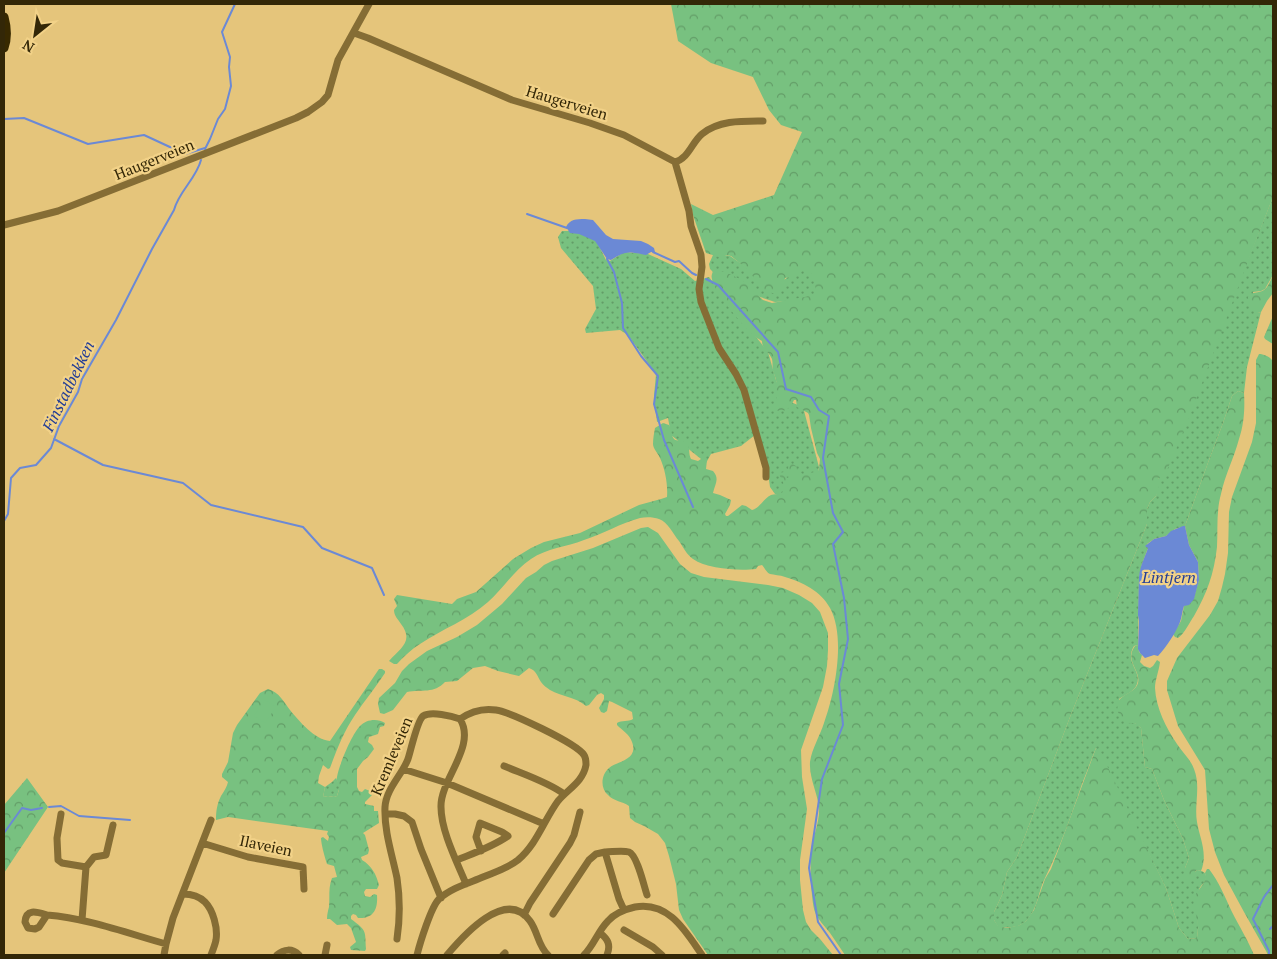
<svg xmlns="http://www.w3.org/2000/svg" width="1277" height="959" viewBox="0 0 1277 959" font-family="'PT Serif',serif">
  <defs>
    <pattern id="grass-dots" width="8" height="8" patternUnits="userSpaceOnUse" patternTransform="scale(1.25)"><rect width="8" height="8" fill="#78c180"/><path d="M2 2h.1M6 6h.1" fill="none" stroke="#639d67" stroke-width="1.8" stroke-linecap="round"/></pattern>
    <pattern id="forest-crowns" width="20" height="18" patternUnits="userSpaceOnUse" patternTransform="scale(1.25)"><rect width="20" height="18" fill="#78c180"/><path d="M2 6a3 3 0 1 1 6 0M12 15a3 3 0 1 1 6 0" fill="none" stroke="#639d67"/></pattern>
  </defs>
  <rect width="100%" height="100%" fill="#e5c57b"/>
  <path fill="url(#grass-dots)" d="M1273,197v78l-8,14 -4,2 -8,1 5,21 3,-1 -14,55 -3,26 -6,-2 -6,5 -9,27 -14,37 -24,66 -10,3 -9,7 -12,3 -7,5 1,4 -6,16 -3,13 -1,68 -4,1c-10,16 8,25 3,38 -2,7 -12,11 -18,15l12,23 7,2 3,4 4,39 7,2 12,31 19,39 6,19 -4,10 10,4 2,-2c4,1 8,1 9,6 1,6 -6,9 -7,14 -4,15 1,33 -2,48l-9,1 -9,-11 -13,-40 -70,-140c-5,12 -9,24 -14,36 -11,32 -22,64 -37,94 -7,14 -7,30 -18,42 -7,8 -19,8 -29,7l-4,-7v-8l8,-17 5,-23 10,-15 53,-140 77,-193v-15l3,-7 6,-6 2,-17 3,-3z
    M562,231h12l21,7 11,22 4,1 14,-9 24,2 33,15 14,12 14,-4 59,75 8,28 2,17 25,10 16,60 -1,7 -34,21 -9,-1 -5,-7 -3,-21 -12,-31 -14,11 -30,8 -5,9 -35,-28 -3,-17 -11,4 -3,-26 2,-22 -28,-39 -8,-5 -34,3 -1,-4 11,-20 -3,-23 -32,-38 -3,-11z
    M719,254l11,2 19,13 35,11 17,-13 10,-4 11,25 -7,11 -40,3 -18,-6 -43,-23 -4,-4 -1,-5 4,-9z
    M336,778l4,8 -3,10 -3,1 -6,-1 -5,1 2,-10 7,-5z"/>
  <path fill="url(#forest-crowns)" d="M671,4h602v193l-25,64 -61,162 -22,52 -7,4 1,10 -3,7 -6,6 -3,7v15l-77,193 -53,140 -10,15 -5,23 -8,17v8l4,6 9,2 13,-3 6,-4 8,-11 11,-31 6,-10 8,-21 37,-100 4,3 66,137 13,40 9,11 9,-1c0,-1 1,-7 1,-8 1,-10 -6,-24 -4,-32 3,-9 14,-15 11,-25l2,-4h2c10,13 16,28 23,43 7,14 16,28 22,43h-409c-5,-7 -10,-15 -15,-22 -5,-7 -12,-13 -15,-21 -4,-11 -5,-48 -4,-61 2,-15 9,-29 8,-44 -2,-15 -10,-30 -9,-45 2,-14 10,-26 14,-39 11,-30 22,-86 6,-115 -9,-17 -28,-26 -45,-31 -5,-2 -11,-2 -15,-3 -4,-2 -5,-6 -8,-9l-4,1 -2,3c-17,2 -49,0 -63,-10 -6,-4 -10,-12 -14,-18 -6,-7 -11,-19 -20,-22 -6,-2 -13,-2 -19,-1 -19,5 -37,16 -56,22 -18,7 -37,8 -53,19 -17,11 -28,30 -43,43 -20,18 -46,27 -68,42 -8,5 -16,12 -23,20h-3l-5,-3c12,-13 25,-20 12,-37 -3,-5 -7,-8 -7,-14l3,-4 -3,-7 3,-4 55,9 5,-5 19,-7 37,-33 18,-11 13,-6 36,-9 59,-28 22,-6 6,-2c1,-13 -2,-28 -7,-39 -2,-5 -7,-9 -7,-14 0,-5 1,-11 2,-16l8,-5 6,2c4,6 1,18 12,15 12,5 6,10 10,19l7,2 3,-2 3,-1 3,2 -1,9 7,2c7,8 2,13 0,22l7,2 11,5 -1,5 -5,9 1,2h2l14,-11 4,1 6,4c8,-2 11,-11 19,-15 6,-2 12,1 13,-7 1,-5 -4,-10 -5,-15l5,-1 3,6 2,-1 2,-4 -3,-5 2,-5c14,4 4,16 24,9l3,1 2,-4 1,-10 -3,-6 -6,-25 -2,-13 -1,-2 -11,-6 -1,-7h-2c-4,9 -9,13 -19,10v-6l2,-5c-3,-7 -2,-9 -1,-16 1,-4 -2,-8 -3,-12 -1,-4 0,-8 -1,-12 -3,-7 -10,-10 -10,-18 -3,-2 -7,-4 -10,-7 -9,-8 -40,-45 -40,-55 -1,-3 0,-5 1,-8l12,1 17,8 21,20 9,3 43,-8 2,-2 -5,-19 -4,-4 -6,1 -6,5 -11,2 -2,11 -4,4h-7l-8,-3 -18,-22 -15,-12 -5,-1 -7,2 -13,-4 -13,-38 -2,-11 22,11 61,-20 28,-63 -21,-7 -12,-15 -16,-33 -42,-14 -33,-22z
    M1273,275v18l-6,8 -6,11 -3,1c-7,-3 -9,-8 -10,-16 7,-7 9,-3 16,-7 4,-3 7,-10 9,-15z
    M1273,316v28l-8,-5 -1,-2z
    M1259,354c5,0 12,3 14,8v593h-5l-2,-4 -22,-39 -20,-37 -9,-23 -6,-23 -4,-59 -27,-44 -11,-36v-9l10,-23 33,-43 8,-14 4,-14 3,-13 3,-21 1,-41 3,-15 20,-55 4,-19v-63z
    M1238,391l6,2c1,15 0,32 -5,46 -5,19 -14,36 -18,55 -5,18 -3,35 -4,53 -3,27 -10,46 -23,69 -5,7 -9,17 -16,22l-3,-1 -2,-3 8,-13 3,-15 10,-9 5,-17 -1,-18 -9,-17 -4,-19 24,-66 14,-37 9,-27z
    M648,527l10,6 22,31 11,9 13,4 64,8 15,3 16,7 13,8 8,9 8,21v17l-1,16 -4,21 -22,63 1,27 5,32 -7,51v20l3,30 3,12 5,8 9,9 13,16h-125l-25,-36 -4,-9 -3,-26 -7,-28 -4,-13 -7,-9 -14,-8 -9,-4 -5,-4 -1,-12c-7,-5 -16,-5 -21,-11 -8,-7 -7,-20 1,-27 8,-7 30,-8 23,-26 -2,-7 -10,-12 -15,-17v-2c5,-3 11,-1 16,-4l-1,-7 -20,-10 -3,-1 -2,10 -3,2 -3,-1 -2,-4 5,-9v-4l-3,-2 -4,2 -8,10 -3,1c-12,-10 -24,-9 -36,-16 -3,-2 -7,-5 -9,-8 -4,-6 -4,-11 -12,-14l-10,8 -21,-5 -13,-5 -12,2 -16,13 -12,1c-11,12 -23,7 -38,10l-14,18 -9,4 -4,-1 -2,-9 1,-6 16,-15 7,-12 7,-7 18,-13 30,-14 20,-12 25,-21 24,-26 10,-6 8,-7 8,-4 41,-13 48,-20z
    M1138,645l1,7 3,3 -2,7 4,4 6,2 3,-2 4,-6 3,2c-1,9 -5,18 -5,26 1,20 11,40 22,56 6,9 14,16 17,25 7,17 0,36 3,53 3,17 11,32 4,49l-4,-1 -2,2v4l-6,5 -4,-3v-10l4,-10 -6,-19 -19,-39 -12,-31 -7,-2 -4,-39c-4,-5 -8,-6 -13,-4l-6,-4 -5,-10c1,-4 1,-9 3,-11 6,-6 16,-8 18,-16 3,-13 -14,-22 -3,-37z
    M379,669h3l3,2v2c-9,14 -20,27 -30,42 -11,16 -18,34 -25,53l-2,1 -5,-4 -4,11 -1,7 7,4 -2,10 5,-1 6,1 3,-1c1,-3 2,-6 2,-8 0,-4 -3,-7 -2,-11 2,-12 15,-43 23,-51 6,-7 18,-8 25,-3l-1,3 -4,1 -2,7 -9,3 -1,5 4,3 2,4 -6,8 -5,4 -6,8v18l2,4 3,1 3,-3 5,2 2,4 -7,7v2l9,2v5h4l1,12 -16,10 2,2 4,15 -1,4 -7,3 1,3c10,6 14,14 17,25l-2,4h-11l-2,3 1,4 5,1 4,-3 3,1c1,14 -3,24 -19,23l-2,-3 -3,-1 -2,2v3c16,12 14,11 15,30l-1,2 -14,-1 -1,-3 6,-5 -5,-14 -4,-4 -10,1 -7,-6h-3c0,-5 1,-8 2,-12 1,-10 -1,-19 3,-29l5,-1 -3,-11 -7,-2c-2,-6 -6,-20 -6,-26l2,-1 5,4 1,-4 -2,-3 1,-3 -100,-14 -12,3c0,-9 1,-16 5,-24 3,-5 6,-9 7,-14l-6,-5v-3l6,-12 5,-29 4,-8 23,-32 8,-4c11,3 16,13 22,21 9,11 25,30 40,31z
    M27,778l21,29 -44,66v-68z"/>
  <path fill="#78c180" d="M265,700l11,7 -11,16 -11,-7z"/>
  <path fill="#6b89d5" d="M585,219l8,1 13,15 7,4 28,2 7,3 6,4 1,4h-4l-5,3c-17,-3 -19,-5 -35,5l-4,-1 -12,-18 -16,-7 -9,-1 -4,-6c4,-8 10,-8 19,-8z
    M1183,526h2l4,19 9,17 1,18 -5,19 -5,6 -5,1c-2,5 -2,11 -4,16 -5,12 -13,24 -22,34l-4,-1 -9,3 -5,-5 -2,-4 1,-28 -1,-6 1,-38c1,-11 6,-20 9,-29l-3,-2 9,-7 12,-3 5,-5z"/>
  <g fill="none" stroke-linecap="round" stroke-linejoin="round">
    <path stroke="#6b89d5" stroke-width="2" d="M4,119l20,-1 64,26 56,-9 41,19 20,-6
      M205,149l5,-10 8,-20 7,-10 6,-23 -2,-19 1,-10 -8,-25 13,-28
      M527,214l40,14
      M653,252l22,10 4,-1 13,12 4,2
      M607,259l7,13 8,31 1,25 18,28 17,20 -4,28 10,36 29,67
      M706,279l12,6 60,67 8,37 25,8 8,13 10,6 -6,42 10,55 10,19 -10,12 11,54 4,41 -9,45 4,41 -21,54 -13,89 9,54 23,33
      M54,439l49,26 80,18 28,22 92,22 19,21 50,20 12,27
      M4,521l4,-7 3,-36 9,-10 16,-3 15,-17 8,-22 19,-34 4,-13 34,-59 36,-71 22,-39c5,-19 22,-31 27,-50
      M49,807l12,-1 18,10 51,4
      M4,833l18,-25 9,2 11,-2
      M1270,929l3,-3
      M1269,955v-4l-16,-32 11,-22 9,-12"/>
    <path stroke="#856d35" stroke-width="7" d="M354,33l14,5 144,62 78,23 34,12 51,27c14,-4 17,-20 27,-28 17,-14 41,-13 61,-13
      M675,162l14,49 2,15 10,29 1,12 -3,22 2,13 18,46 17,26 8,16 22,78v9
      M4,225l54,-14 238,-93 12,-6 14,-10 6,-7 10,-35 31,-56
      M460,719c17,27 -20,61 -19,88 0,24 16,55 25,77
      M504,766c19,8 44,16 60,28
      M403,769l44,14 97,41
      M61,814l-4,24 1,22 4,3 24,4
      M385,814h10l9,2 8,6 9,27 20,49
      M202,843l46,14 55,10 1,22
      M605,852c7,0 17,-2 24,0 8,3 15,34 18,43
      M457,860c17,-7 35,-13 51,-24l-6,-4 -22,-9 -4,14 5,14
      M183,894c8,0 16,2 22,8 8,8 13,26 11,38 -1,5 -3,10 -5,15
      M553,914l36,-54 7,-6 9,-2 14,47 5,11
      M47,915c-10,-3 -21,-7 -22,7l3,6 7,1 4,-2 8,-12c39,3 80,18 119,29
      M524,915l6,-12 40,-60 4,-8 6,-23
      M82,920l4,-53 8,-10 12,-2 7,-30
      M624,930l29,17 9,8
      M600,933c8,6 11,12 7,22
      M397,939c3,-20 3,-41 0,-61 -5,-24 -13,-47 -12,-71 1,-18 17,-32 23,-48 3,-9 9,-38 15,-43 8,-5 29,0 37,3
      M164,955l2,-11 7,-26 38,-98
      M277,955c7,-6 15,-7 22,0
      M325,955l2,-10
      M417,955c3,-12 14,-48 22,-56 12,-11 30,-16 44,-22 12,-5 25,-9 35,-17 19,-16 26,-40 40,-59 10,-12 25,-19 28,-36 0,-3 0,-7 -2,-10 -8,-12 -74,-43 -88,-45 -13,-2 -26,2 -36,9
      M447,955c16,-19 59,-68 83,-34 8,11 8,25 18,34
      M503,955l2,-2
      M584,955c10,-10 14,-24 24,-34 7,-8 18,-12 27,-14 34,-6 51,25 67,48"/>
    <path stroke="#382900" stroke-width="9" d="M4,17c3,11 4,20 0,31"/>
  </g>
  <g text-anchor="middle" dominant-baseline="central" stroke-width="4.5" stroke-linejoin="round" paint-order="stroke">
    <g font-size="15" fill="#332707" stroke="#f2d288">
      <text transform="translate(567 102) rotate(17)">Haugerveien</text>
      <text transform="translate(154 159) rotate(-22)">Haugerveien</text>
      <text transform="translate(391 756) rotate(-67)">Kremleveien</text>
      <text transform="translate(266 845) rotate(12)">Ilaveien</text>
    </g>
    <g font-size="16" font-style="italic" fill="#233d96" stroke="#f2d288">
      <text transform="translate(68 386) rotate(-64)">Finstadbekken</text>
      <text x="1169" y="577">Lintjern</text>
    </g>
  </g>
  <rect width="1277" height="959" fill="none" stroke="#332707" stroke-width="10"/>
  <g transform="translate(35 35) rotate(210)" stroke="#f2d288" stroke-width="4" paint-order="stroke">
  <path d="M0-4L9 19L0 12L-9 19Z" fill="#332707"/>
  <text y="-8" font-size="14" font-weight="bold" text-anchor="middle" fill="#332707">N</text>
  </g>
</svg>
